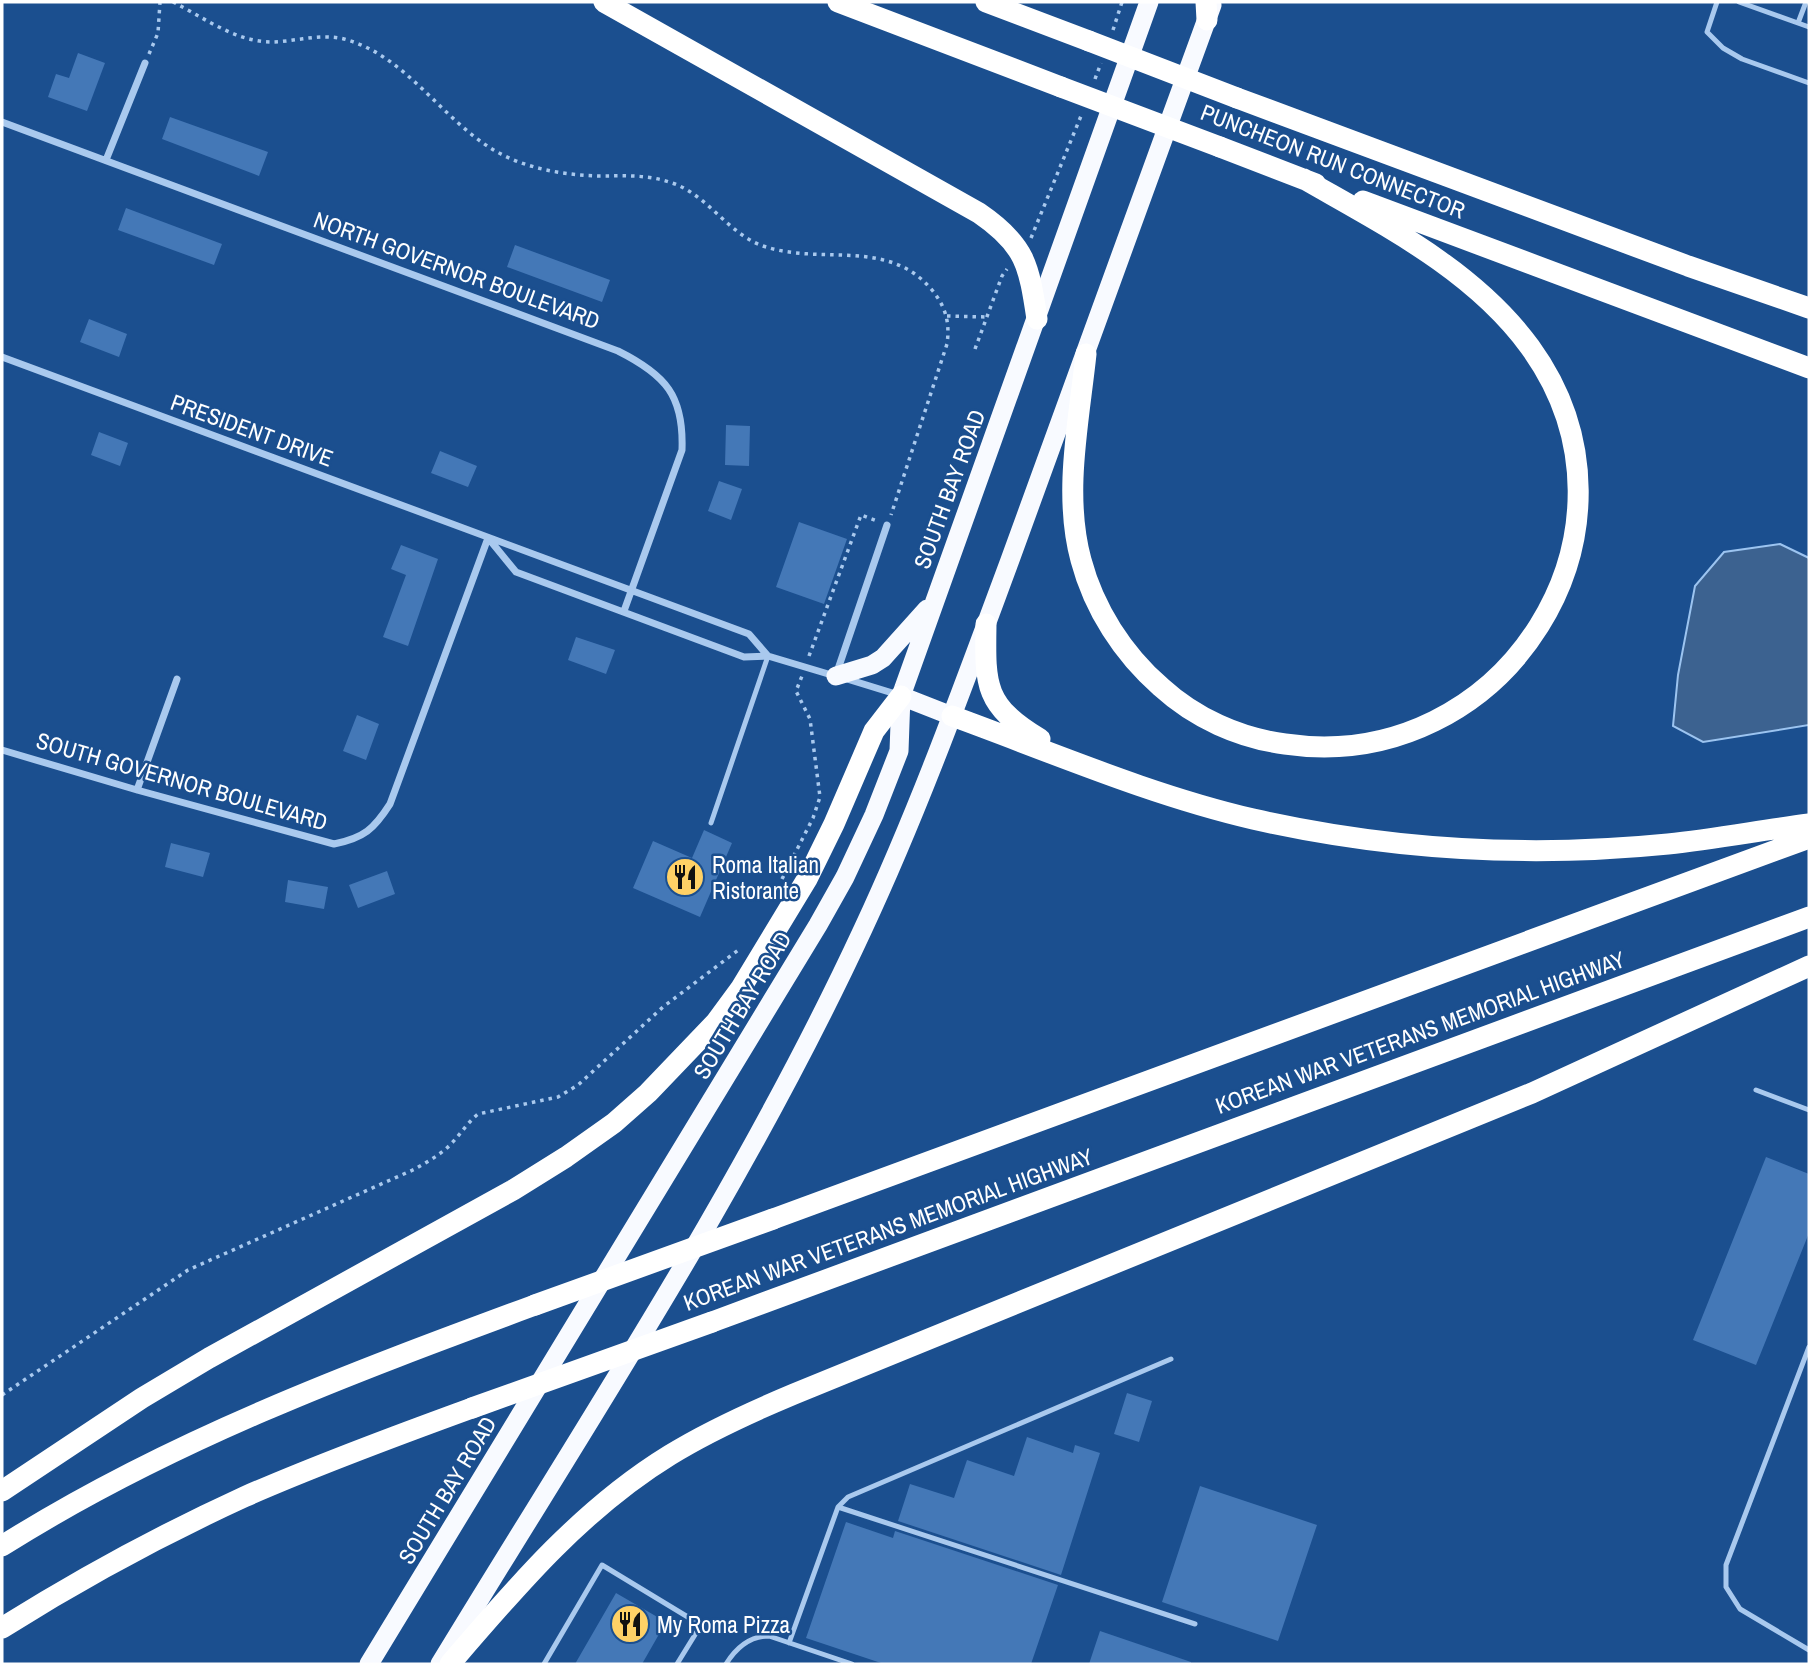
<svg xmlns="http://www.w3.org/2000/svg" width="1811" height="1666" viewBox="0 0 1811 1666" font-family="'Archivo Narrow',sans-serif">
  <rect width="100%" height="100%" fill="#1b4f8f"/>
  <path fill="#3c6290" stroke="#9cc4f0" stroke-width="2" d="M1780,544l29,14v167l-106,17 -30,-16 5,-51 17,-89 29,-34z"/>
  <path fill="#4478b7" d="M78,53l27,10 -18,48 -39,-14 8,-23 13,4z
    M170,117l98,35 -9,24 -97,-37z
    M126,208l96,36 -8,21 -96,-35z
    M515,245l95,35 -8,22 -95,-35z
    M89,319l38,15 -8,23 -39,-15z
    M726,425l24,1 -1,40 -24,-1z
    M99,432l29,11 -8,23 -29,-11z
    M440,451l37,15 -9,21 -37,-14z
    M719,481l23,8 -11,31 -23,-9z
    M799,522l48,17 -23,65 -48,-17z
    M401,545l37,14 -30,87 -25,-9 23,-62 -15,-6z
    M576,637l39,13 -9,24 -38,-14z
    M357,715l22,9 -13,36 -23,-9z
    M704,830l28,13 -32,74 -67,-29 20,-47 39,17z
    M171,843l39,10 -7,24 -38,-10z
    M387,871l8,23 -37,14 -9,-23z
    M288,880l40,7 -4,22 -39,-7z
    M1766,1157l43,17v59l-53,132 -63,-25z
    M1127,1393l25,8 -13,41 -25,-8z
    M1027,1437l46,16 2,-8 25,8 -39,122 -163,-54 12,-37 44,14 13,-38 47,16z
    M1200,1486l117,39 -39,116 -116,-39z
    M846,1522l47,16 2,-7 163,54 -27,79h-147l-78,-26z
    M616,1593l50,29 -24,42h-67z
    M1100,1631l91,31v2h-102z"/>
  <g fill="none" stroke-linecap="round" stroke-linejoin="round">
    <path stroke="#a9c9ee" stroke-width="3.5" stroke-dasharray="3.5 5" stroke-linecap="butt" d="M173,2c30,15 61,39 97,40 24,0 50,-9 74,-3 61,16 96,78 148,110 31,19 70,26 107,27 25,0 48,-2 73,7 36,12 55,50 91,63 58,20 125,-9 169,44 14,17 18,33 15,54l-56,171
      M1113,30l9,-28
      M149,54l9,-21 2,-31
      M1095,79l6,-16
      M1031,238l50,-122
      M947,316l39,1
      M975,349l27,-73 5,-7
      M809,656l52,-141 16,6
      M782,879l31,-61 7,-21 -10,-78 -14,-28 6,-15
      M2,1395l186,-125 227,-101c12,-7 25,-14 35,-24 10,-10 17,-22 28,-31l80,-17 20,-12 85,-78 78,-59"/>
    <path stroke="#a9c9ee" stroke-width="5" d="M1717,2l-10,30 16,16 19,11 67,24
      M1739,2l70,25
      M1798,23l8,-21
      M711,823l57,-167
      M1756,1090l53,20
      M1809,1347l-83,218v22l14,22 69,41
      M838,1507l357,117
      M789,1643l49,-136 10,-10 323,-138
      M544,1664l58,-99 99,60 -24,39
      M726,1664c10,-16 23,-28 43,-28l83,28"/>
    <path stroke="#a9c9ee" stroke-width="7" d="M2,122l616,229c48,24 66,45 64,99l-58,161
      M106,160l39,-97
      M2,357l747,277 19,22
      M489,539l27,33 228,85 24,-1 67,20
      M837,672l50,-147
      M847,679l52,16
      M2,750l135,40 197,54c30,-6 40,-15 56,-40l98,-266
      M137,790l40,-111"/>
    <path stroke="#f8faff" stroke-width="19" d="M836,676l36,-11 11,-7 44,-49
      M901,696l51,20
      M369,1664l449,-739 27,-48 29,-62 25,-64 2,-55 248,-694
      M440,1664c147,-242 304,-478 423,-735 56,-120 101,-245 147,-369 68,-184 134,-370 202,-555"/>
    <path stroke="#fff" stroke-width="21" d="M604,2l375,211c47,32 50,53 58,106
      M838,2l223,85
      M986,2l103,39
      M1206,2l1,18
      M1237,98l451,168 121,42
      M1220,147l96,37
      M1363,201l446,167
      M1086,354c-7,67 -23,140 -5,206 13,49 42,94 80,127 34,31 78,51 124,57 219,32 377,-215 245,-397 -56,-77 -146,-122 -226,-168
      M986,624c-1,62 -2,81 54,115
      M952,716c99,36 198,79 301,103 137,31 275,39 415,25 47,-5 94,-14 141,-20
      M773,1219l1036,-381
      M712,1322l1097,-405
      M2,1491l140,-93 67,-40 304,-168 53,-33 48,-34 34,-30 68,-71 25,-34 66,-109 27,-55 40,-93 27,-35
      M2,1546c166,-105 349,-173 533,-241
      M2,1628c78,-49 159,-93 242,-131 75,-33 151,-61 228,-89
      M450,1664c66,-77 132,-155 220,-209 39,-24 81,-43 124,-61l738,-301 277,-127"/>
    <path stroke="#fff" stroke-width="21" d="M1089,41l148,57
      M1061,87l159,60
      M535,1305l238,-86
      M472,1408l240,-86"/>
  </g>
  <defs>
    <symbol id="restaurant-disc" viewBox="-11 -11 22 22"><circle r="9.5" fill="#ffd166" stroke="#1b4f8f"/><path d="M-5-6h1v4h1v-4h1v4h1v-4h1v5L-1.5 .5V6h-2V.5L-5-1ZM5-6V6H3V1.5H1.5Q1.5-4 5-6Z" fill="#111"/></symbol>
  </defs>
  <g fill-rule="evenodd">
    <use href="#restaurant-disc" x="663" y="855" width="44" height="44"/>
    <use href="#restaurant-disc" x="608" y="1602" width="44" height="44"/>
  </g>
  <g text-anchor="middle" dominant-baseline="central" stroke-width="5" stroke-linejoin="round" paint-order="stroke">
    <g font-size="23" fill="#fff" stroke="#1b4f8f">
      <text transform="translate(1333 161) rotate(21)">PUNCHEON RUN CONNECTOR</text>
      <text transform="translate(457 270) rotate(20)">NORTH GOVERNOR BOULEVARD</text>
      <text transform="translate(252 430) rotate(20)">PRESIDENT DRIVE</text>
      <text transform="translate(949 489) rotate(-70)">SOUTH BAY ROAD</text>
      <text transform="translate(182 781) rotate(16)">SOUTH GOVERNOR BOULEVARD</text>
      <text transform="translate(742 1005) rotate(-59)">SOUTH BAY ROAD</text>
      <text transform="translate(1420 1032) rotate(-20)">KOREAN WAR VETERANS MEMORIAL HIGHWAY</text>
      <text transform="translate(888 1229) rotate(-20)">KOREAN WAR VETERANS MEMORIAL HIGHWAY</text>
      <text transform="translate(447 1490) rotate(-59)">SOUTH BAY ROAD</text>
    </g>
    <g font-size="23" fill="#fff" stroke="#1b4f8f" text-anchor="start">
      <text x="712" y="864">Roma Italian<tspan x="712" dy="26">Ristorante</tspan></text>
      <text x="657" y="1624">My Roma Pizza</text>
    </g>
  </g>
  <rect width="1811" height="1666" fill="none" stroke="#ffffff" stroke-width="7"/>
</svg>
